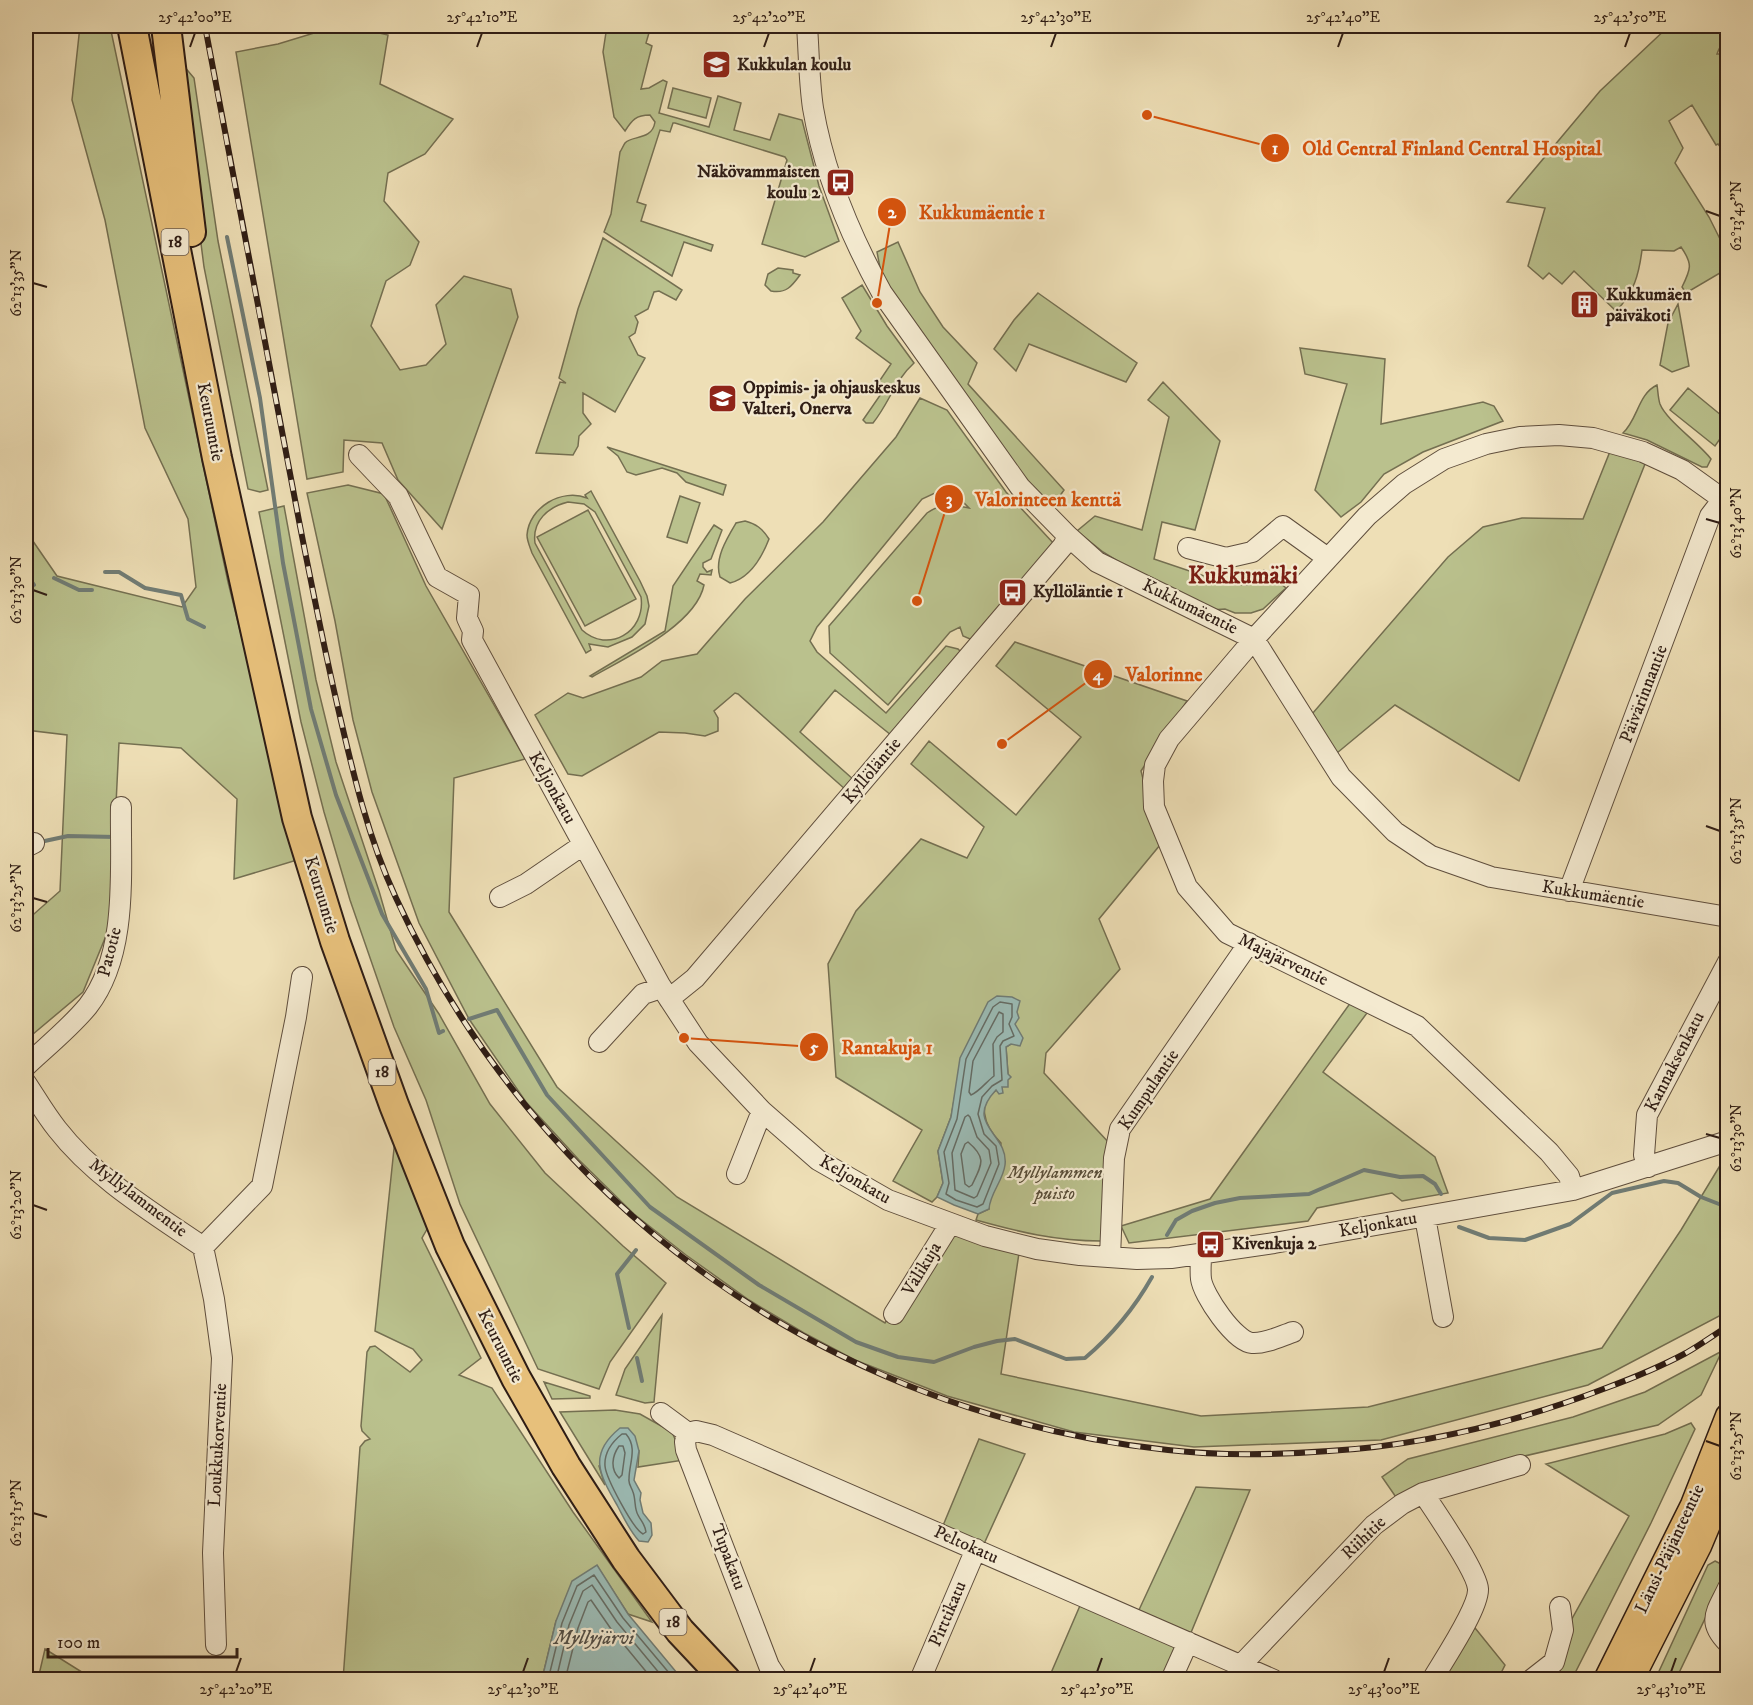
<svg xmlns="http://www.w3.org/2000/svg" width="1753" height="1705" viewBox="0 0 1753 1705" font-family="'IM FELL DW Pica',serif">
  <rect width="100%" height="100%" fill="#eedfb6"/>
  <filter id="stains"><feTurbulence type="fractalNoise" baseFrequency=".00333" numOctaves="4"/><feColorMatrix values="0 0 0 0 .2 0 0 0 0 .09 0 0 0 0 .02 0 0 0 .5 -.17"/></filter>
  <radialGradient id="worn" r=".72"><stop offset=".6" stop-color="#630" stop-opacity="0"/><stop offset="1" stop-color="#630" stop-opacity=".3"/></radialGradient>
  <path fill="#bac18d" stroke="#746f51" stroke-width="1.5" fill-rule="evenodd" d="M80,26h30l118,556 69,278 -63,19 3,-80 -56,-51 -62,-5 -9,183 -27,66 -57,48v-119l34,-30 7,-156 -41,-5v-199l31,45 125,31 14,-20 -8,-68 -43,-91 -40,-208 -33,-120z
    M337,26h12l39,9 -8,49 73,35 -28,35 -37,19 -4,28 35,41 -9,23 -24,16 -15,45 29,44 26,-5 20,-21 -10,-39 28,-29 47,13 7,28 -76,212 -44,-49 -16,-37 -38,-3 -1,32 -36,7 -71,-427 42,-8z
    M607,26h44l-5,17 6,3 -11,43 8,-1 14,-8 4,2 -8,31 50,14 9,-31 23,7 -7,27 36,10 9,-26 23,6 17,66 20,55 -34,16 -43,-13 25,-84 -2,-3 -110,-34h-2l-3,9 -10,-2 -23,72 9,3 -5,16 72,24 -2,6 -27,-9 -12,34 -68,-44 7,-18 9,-62c2,-3 3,-6 5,-9 7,-8 27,-2 30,-21l-5,-7c-14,0 -18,5 -25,16l-11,-14 -11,-65z
    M1669,26h58v23h-8l-2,5h10v92l-5,3 -4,-5 -2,1 -24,-40 -23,16 14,27 -8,15 34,54 17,34 -6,22 -34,20 -4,-6c9,-18 11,-23 -1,-40l-7,4 -32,-1c-3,24 -8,43 -26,61l-42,-40 -12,13 -13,-11 -6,6 -15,-13 17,-58 -38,-6 93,-111z
    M183,65l11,13 24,163 50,249 -8,2 -12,-3 -44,-222 -24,-188z
    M673,88l38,10 -5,20 -38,-10z
    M603,238l79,52 -6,10 -17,-9 -5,1 -6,17 -13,7 3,6 -3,11 -6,4 9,18 7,3 -30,54 -32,-19v20l8,11 -12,12 -1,10 -5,9 -37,-2 24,-71 6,1 -7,-5 19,-69z
    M898,242l22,50 23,35 34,36 -9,21 96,106 -12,17 -9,-4 -161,-225 -5,-26z
    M778,268l15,2v3l7,2c-8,11 -14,19 -29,16l-6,-6 3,-11z
    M862,285l25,41 27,37c-20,18 -24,39 -41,60h-7l-3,-3 18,-26 -7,-5 17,-25 -35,-26 5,-7 -19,-33z
    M1038,293l99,70 -11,19 -97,-38 -13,27 -22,-22 20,-29z
    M1678,304l11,62 -17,6 -12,-7 8,-42z
    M1300,348l85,11 -4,65 102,-22 11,4 9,15 -80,31 -39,22 -23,28 -20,15 -26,-27 32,-106 -42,-10z
    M1163,382l57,59 -25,89 -33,-8 -8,37 74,25 20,1 16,-15 22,18 -23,21 -12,4h-16l-10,-4 -14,1 -50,-22 -58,-36 -26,-21 18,-15 47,14 27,-113 -21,-17z
    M1657,385c1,6 1,13 3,19 6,16 39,39 51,55l-4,8h-5l-55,-27 -24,-7c15,-14 15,-39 34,-48z
    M1688,388l39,32v9l-12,17 -45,-36z
    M920,398l27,12 59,82 49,53 -78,92 -7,2 -7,-3 -3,-9 -10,5 -62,73 -58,-52 -1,-27 98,-113c16,-11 24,-8 42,-5l-9,-9 -23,-7 -15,7 -105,128 -7,14 7,11 69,61 60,-67 12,3 4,4 -71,82 -56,-45 -35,42 54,48 -8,10 -108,-96 -3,-1 -21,18 4,7v13l-13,5 -20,-3 -26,-1 -77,44 -14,-2 -33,-59 33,-22 15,5 58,-21 21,-16 35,-7 48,-55 78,-77 73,-85z
    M607,447l119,38 -3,10 -37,-13 -9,-9 -15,-5 -26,7 -9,-3 -9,-16z
    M1611,449l36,10 -128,322 -124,-76 -58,48 -25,-39 136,-157 35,-30 39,-9 61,1z
    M348,485l36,9 42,92 99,173 -71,19 -5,134 108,175 120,110 208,126 56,-95 78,25 -18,121 200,42 167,-9 234,-59 79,-118 46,-76 1,154 -3,5 -137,72 -207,55 -187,7 -120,-15 -127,-36 -92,-36 -51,-27 -55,-33 -63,-45 -52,-41 -55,-54 -53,-58 -57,-83 -50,-96 -47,-131 -19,-72 -18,-99 -28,-128z
    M591,491l49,90 7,15 2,10 -4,18 -13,13 -24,10 -19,-3 2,6 -5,3 -54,-100c-2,-6 -5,-12 -5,-18 2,-28 35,-47 60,-37l-2,-3zM568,502l16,2 11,8 46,85c5,35 -33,57 -59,33l-47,-87c-3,-22 13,-36 33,-41z
    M680,496l20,7 -13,40 -20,-6z
    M284,506l32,174 20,82 43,129 17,59 43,64 51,90 55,69 78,73 43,37 -56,79 -11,27 -61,-20 -78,-165 -34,-104 -32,-73 -44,-127 -26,-88 -23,-90 -42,-210z
    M588,510l48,89 -51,27 -48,-89z
    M745,521c11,3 17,7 24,18 -7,18 -19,39 -39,44l-10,-6c-6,-18 7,-39 16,-54z
    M714,525l8,5 -11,29 -8,4v4l4,5 5,-2 -1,5 -11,-1 -3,7 7,4c-8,40 -79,73 -112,92l-2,-1 75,-45 8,-45z
    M1015,642l172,59 -46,70 19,74 -61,74 21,50 -74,84 -2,20 67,72 -10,96c-45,0 -82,-9 -125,-21l2,-6 11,-5v-8l8,-18 4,-40c-17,-17 -27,-43 1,-56l6,-13 -2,-27 5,-3 4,-20 -60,71 -4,22 -13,34 5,32 -6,14 -5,5 -39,-21 29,-51 -86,-53 -8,-113 28,-53 65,-72 46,19 17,-31 -73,-63 18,-23 87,74 65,-78 -85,-71z
    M1351,1002l16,11 -44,59 112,85 13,36 -46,8 -10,-8 -75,15 -9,13 -179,22 -8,-17 89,-27z
    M395,1139l35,85 -8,14 59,120 -22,17 33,13 81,124 79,110 -24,-8 -31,-48 -41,55 -14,58 -199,1 17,-233 5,-6 5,-2 -8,-8 -1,-5 6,-74 3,-5 5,-1 35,26 12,-12 -9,-11 -38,-18z
    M662,1315l-8,87 -9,1 -29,-8 9,-26z
    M1722,1351l-21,44 -43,30 -142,33 -118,42 -16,-23 26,-18 165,-42 72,-25z
    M544,1382l46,14v2l-38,1z
    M615,1410l25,4 32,18 12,28 -46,7 1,-16 -40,15 6,19 -45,-73z
    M1691,1423l4,6 -44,94 -79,156 -34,1 91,-164 -83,-52 119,-30z
    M979,1439l46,15 -42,92 -41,-18z
    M1196,1487l54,3 -60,145 -52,-23z
    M1715,1561l10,5v11l-49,102 -21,1 53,-115z
    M1082,1601l85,38 8,9 -1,10 -10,21 -116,1z
    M1471,1623l34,42 -7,14h-19l-35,-7z
    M45,1649l48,30h-55z"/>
  <path fill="#9bbbb5" stroke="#707c75" stroke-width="1.5" d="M997,996l15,1 8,4 -3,11 2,6 -4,6 8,14 -3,8 -9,-2 -5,3 2,27 3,3 -3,3v7h-6l1,6 -4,1 -3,-4c-33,35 13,43 9,75 -2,16 -15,28 -16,44l-11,5 -24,-9 -17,-8 6,-14 -5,-32 13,-34 9,-59 28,-56z
    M620,1428h8l7,8 4,15 -5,29 7,13 -1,7 3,13 8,10 1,12 -4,7 -9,-1c-10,-11 -15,-23 -22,-36 -18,-31 -29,-51 3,-77z
    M597,1565l31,49 54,65h-140l14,-58 16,-40z"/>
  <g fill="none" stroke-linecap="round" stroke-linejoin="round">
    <path stroke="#656c65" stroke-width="1.5" d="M1000,1002l12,2v13l-3,7 5,12 -11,5 -3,5 2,34 -10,6 -10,11 -4,17 6,20 12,12 3,18 -16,40 -6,3 -21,-7 -10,-6 3,-11 -5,-31 13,-33 9,-60 27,-52z
      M999,1012l4,2v18l-6,5 -4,7 1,32c-7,5 -15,16 -23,19l-2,-3 4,-31z
      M968,1115l2,2 7,20 12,13 2,13 -14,33 -3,2 -19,-8 -3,-37 13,-36z
      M968,1142c19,16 14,22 4,43l-3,2 -4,-3 -4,-30 4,-10z
      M622,1434h4c12,14 3,29 3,45 -1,5 3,9 4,13 3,8 1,16 5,23 3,6 7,9 8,17l-3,2c-10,-5 -37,-56 -38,-68 -1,-14 7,-24 17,-32z
      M619,1446h4l2,7 -3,22 -3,3c-9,-9 -7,-22 0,-32z
      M548,1680l14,-57 15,-37 17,-11 29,43 52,62
      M556,1680l13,-55 14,-34 9,-6 25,37 48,58
      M565,1680l13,-52 10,-26 3,-2 20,29 42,51"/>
    <path stroke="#707c75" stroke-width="4" d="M227,237l33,161 23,165 28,146 25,86 46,119 44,75 13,44 4,-2
      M105,572h14l26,16 36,7 7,24 16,8
      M26,574l8,11
      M54,578l25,12h13
      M40,842l28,-6 48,1
      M469,1019l28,-9 50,85 103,112 109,78 97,57 42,15 36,5 40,-15 23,-6 18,-2 51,20 19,-1c26,-22 50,-51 67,-81
      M1459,1227l30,11 36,2 45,-16 42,-31 52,-12 14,2 23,14 23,9 4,-3
      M1167,1235l9,-15 16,-9 23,-8 25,-5 69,-4 55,-24 36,7 23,-1 12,8 6,10
      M629,1328l-12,-54 19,-24
      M637,1358l5,23"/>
    <defs>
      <path id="minor" d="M807,26c2,27 2,55 6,82 11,65 37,127 69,185l138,194 48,49 29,26 157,77 87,138 54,55 36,24 60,21 237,40
        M359,455l39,41 39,81 32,18 -2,23 6,13 -1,9 188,345 38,58 64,68 56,49 70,40 97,36 52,13 43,6 57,4 34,-1 103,-15 299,-53 155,-49
        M1188,548l38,10 26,-6 31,-26 39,28
        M26,847l8,-4
        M1569,891l141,-375 13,-17
        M500,897l26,-13 57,-39
        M669,999l26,-21 368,-432 5,-10
        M599,1042l44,-48 12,-4 5,-5
        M26,1066c20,-19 44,-38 62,-60 41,-53 32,-136 33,-199
        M26,1083c10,15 19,31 31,46 38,49 95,83 146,118
        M1648,1167l-4,-12 3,-40 81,-153
        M737,1174l25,-63
        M1573,1190l-4,-14 -20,-24 -132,-126 -190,-93 -40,-46 -33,-80 -1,-26 2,-16 14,-26 85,-100 113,-123 37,-32 40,-25 42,-15 34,-7 39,-2 34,3 50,14 39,18 46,33
        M1425,1217l18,100
        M203,1247l11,52 8,59 -9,195 3,92
        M203,1247l59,-61 34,-169 6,-40
        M1201,1255c0,8 -1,16 0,24 2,16 34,63 51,64 13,1 29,-7 41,-11
        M1110,1257l4,-99 6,-29 129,-186
        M894,1314l56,-90
        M661,1413l27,20 8,-2 17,4 561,245
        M688,1433l-3,9 1,8 83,216 9,14
        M1423,1493c12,18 54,79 55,96 1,19 -35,72 -46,91
        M1728,1588c-11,24 -22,33 0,55
        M1242,1664l132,-139 28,-21 21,-11 97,-28
        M920,1680l56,-131
        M1171,1680l17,-38
        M1531,1680l23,-18 9,-32 -3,-23"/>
      <path id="major" d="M1606,1680l87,-175 35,-89
        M1631,1680l68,-134 29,-69"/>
      <path id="highway" d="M132,26l85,432 80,360 38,123 59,164 56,141 66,132 50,88 60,93 54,72 46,49
        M166,26l25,206"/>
    </defs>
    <use href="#minor" stroke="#5f4e3d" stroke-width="22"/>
    <use href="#major" stroke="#2f1d15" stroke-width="27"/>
    <use href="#highway" stroke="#2f1d15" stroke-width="32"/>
    <use href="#minor" stroke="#f4ead0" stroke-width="20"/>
    <use href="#major" stroke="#e7c07b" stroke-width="24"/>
    <use href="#highway" stroke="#e7c07b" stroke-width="28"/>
    <defs>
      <path id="rail" d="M205,26c31,166 63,333 95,500 12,61 24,122 38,182 15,65 30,130 58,190 142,309 434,516 772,552 53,6 107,5 161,1 97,-6 186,-28 277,-63 27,-10 54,-21 80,-35 14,-8 28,-18 42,-27"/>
    </defs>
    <use href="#rail" stroke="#2f1d15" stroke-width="6"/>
    <use href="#rail" stroke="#f4ead0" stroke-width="4" stroke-dasharray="11" stroke-linecap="butt"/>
  </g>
  <path fill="none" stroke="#2f1d15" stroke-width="2" d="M190,47l5,-14M477,47l5,-14M764,47l5,-14M1051,47l5,-14M1338,47l5,-14M1625,47l5,-14M1706,211l14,5M33,283l14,4M1706,519l14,4M33,590l14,5M1706,826l14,5M33,898l14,4M1706,1134l14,4M33,1205l14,5M1706,1441l14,5M33,1513l14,4M236,1672l5,-14M523,1672l5,-14M810,1672l5,-14M1097,1672l5,-14M1384,1672l5,-14M1671,1672l5,-14"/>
  <defs>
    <symbol id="school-square" viewBox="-11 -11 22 22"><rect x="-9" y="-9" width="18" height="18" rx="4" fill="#8f2418" stroke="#f4ead0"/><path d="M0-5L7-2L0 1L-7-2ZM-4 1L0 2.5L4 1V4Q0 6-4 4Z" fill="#fff"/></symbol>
    <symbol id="bus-square" viewBox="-11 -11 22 22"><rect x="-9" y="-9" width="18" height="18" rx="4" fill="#8f2418" stroke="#f4ead0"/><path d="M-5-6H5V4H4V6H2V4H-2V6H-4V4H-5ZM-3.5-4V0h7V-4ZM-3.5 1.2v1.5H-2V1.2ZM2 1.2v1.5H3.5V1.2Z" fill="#fff"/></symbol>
    <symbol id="building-square" viewBox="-11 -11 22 22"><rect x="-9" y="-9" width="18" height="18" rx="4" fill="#8f2418" stroke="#f4ead0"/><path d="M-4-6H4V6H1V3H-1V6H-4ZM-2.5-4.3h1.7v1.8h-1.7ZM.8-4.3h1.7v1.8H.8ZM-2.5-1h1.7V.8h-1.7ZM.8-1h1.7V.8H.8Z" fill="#fff"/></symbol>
  </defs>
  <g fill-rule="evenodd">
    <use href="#school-square" x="700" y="48" width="33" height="33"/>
    <use href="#bus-square" x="824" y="166" width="33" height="33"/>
    <use href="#building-square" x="1568" y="288" width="33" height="33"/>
    <use href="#school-square" x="706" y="382" width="33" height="33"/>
    <use href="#bus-square" x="996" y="576" width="33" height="33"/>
    <use href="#bus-square" x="1194" y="1228" width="33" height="33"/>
  </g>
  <g text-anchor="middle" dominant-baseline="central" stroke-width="4.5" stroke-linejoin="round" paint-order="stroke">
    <g fill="#f4ead0" stroke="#6a5a4d" stroke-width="1.5">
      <rect x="161.5" y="229" width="27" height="26" rx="4.5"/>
      <rect x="368.5" y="1059" width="27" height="26" rx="4.5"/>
      <rect x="659.5" y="1609" width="27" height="26" rx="4.5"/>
    </g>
    <g font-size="16" font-weight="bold" fill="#2f1d15">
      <text x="175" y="242">18</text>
      <text x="382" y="1072">18</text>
      <text x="673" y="1622">18</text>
    </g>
    <g font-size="18" font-weight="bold" fill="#2f1d15" stroke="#f4ead0" text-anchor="start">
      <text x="737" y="65">Kukkulan koulu</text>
      <text x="820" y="172" text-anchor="end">Näkövammaisten<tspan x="820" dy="21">koulu 2</tspan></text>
      <text x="1606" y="295">Kukkumäen<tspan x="1606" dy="21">päiväkoti</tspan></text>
      <text x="743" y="388">Oppimis- ja ohjauskeskus<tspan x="743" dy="21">Valteri, Onerva</tspan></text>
      <text x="1033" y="592">Kyllöläntie 1</text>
      <text x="1232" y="1244">Kivenkuja 2</text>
    </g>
    <g font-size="18" fill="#2f1d15" stroke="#f4ead0">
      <text transform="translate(210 422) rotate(79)">Keuruuntie</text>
      <text transform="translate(1190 607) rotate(26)">Kukkumäentie</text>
      <text transform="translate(1644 694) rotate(-69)">Päivärinnantie</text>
      <text transform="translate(872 771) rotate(-50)">Kyllöläntie</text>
      <text transform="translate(552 788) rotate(61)">Keljonkatu</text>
      <text transform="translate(321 895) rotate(73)">Keuruuntie</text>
      <text transform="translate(1593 895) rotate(9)">Kukkumäentie</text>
      <text transform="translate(110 952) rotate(-76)">Patotie</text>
      <text transform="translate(1283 960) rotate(26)">Majajärventie</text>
      <text transform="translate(1675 1062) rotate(-63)">Kannaksenkatu</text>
      <text transform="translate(1149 1090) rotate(-56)">Kumpulantie</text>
      <text transform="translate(855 1180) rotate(30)">Keljonkatu</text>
      <text transform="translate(138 1198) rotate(37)">Myllylammentie</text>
      <text transform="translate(1378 1225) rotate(-10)">Keljonkatu</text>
      <text transform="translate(922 1269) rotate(-59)">Välikuja</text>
      <text transform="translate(500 1346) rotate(63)">Keuruuntie</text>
      <text transform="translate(218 1445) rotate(-87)">Loukkukorventie</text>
      <text transform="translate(1364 1538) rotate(-44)">Riihitie</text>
      <text transform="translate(966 1545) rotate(24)">Peltokatu</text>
      <text transform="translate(1670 1549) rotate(-65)">Länsi-Päijänteentie</text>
      <text transform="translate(728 1557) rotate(69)">Tupakatu</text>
      <text transform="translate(948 1614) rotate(-67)">Pirttikatu</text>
    </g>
    <g font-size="18" font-style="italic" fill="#594e39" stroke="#f4ead0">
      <text x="1055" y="1173">Myllylammen<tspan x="1055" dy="21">puisto</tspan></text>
    </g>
    <g font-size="20" font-style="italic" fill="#4f4c45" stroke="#f4ead0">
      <text x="594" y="1638">Myllyjärvi</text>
    </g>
    <g font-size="24" font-weight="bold" fill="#7a1f14" stroke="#f4ead0">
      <text x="1243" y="576">Kukkumäki</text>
    </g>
  </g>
  <path fill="none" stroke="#d6530d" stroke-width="2" d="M1147 115L1275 148M877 303L892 212M917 601L949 499M1002 744L1098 674M684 1038L814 1047"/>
  <g fill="#d6530d" stroke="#f4ead0" stroke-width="2">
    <circle cx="1147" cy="115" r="6"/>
    <circle cx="877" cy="303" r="6"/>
    <circle cx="917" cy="601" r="6"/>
    <circle cx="1002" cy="744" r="6"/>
    <circle cx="684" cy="1038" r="6"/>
    <circle cx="1275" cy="148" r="15"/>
    <circle cx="892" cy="212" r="15"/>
    <circle cx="949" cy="499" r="15"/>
    <circle cx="1098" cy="674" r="15"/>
    <circle cx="814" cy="1047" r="15"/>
  </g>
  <g font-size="18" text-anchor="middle" font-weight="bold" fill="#fff">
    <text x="1275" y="154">1</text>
    <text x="892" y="218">2</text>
    <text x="949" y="505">3</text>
    <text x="1098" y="680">4</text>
    <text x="814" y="1053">5</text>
  </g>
  <g font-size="20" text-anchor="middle" font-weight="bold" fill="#d6530d" stroke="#f4ead0" stroke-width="4.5" stroke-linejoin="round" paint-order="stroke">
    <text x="1452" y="155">Old Central Finland Central Hospital</text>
    <text x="982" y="219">Kukkumäentie 1</text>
    <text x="1048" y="506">Valorinteen kenttä</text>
    <text x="1164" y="681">Valorinne</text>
    <text x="887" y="1054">Rantakuja 1</text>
  </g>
  <rect width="1753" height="1705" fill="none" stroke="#eedfb6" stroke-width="66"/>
  <path d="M48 1648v9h189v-9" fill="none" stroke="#2f1d15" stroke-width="3"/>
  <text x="57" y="1648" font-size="18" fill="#2f1d15" stroke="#f4ead0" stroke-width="4.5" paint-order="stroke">100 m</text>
  <rect x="33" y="33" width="1687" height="1639" fill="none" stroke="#2f1d15" stroke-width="2"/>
  <g font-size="15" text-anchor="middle" fill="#2f1d15">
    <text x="195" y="22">25°42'00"E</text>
    <text x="482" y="22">25°42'10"E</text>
    <text x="769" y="22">25°42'20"E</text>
    <text x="1056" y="22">25°42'30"E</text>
    <text x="1343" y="22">25°42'40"E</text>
    <text x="1630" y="22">25°42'50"E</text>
    <text transform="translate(1736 216) rotate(-90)" y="5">62°13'45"N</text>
    <text transform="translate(16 283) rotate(-90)" y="5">62°13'35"N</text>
    <text transform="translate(1736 523) rotate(-90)" y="5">62°13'40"N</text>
    <text transform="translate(16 590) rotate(-90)" y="5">62°13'30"N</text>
    <text transform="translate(1736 831) rotate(-90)" y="5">62°13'35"N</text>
    <text transform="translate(16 898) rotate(-90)" y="5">62°13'25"N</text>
    <text transform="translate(1736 1138) rotate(-90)" y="5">62°13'30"N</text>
    <text transform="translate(16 1205) rotate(-90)" y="5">62°13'20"N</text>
    <text transform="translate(1736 1446) rotate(-90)" y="5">62°13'25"N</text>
    <text transform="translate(16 1513) rotate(-90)" y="5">62°13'15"N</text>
    <text x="236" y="1694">25°42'20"E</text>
    <text x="523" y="1694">25°42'30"E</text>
    <text x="810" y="1694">25°42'40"E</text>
    <text x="1097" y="1694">25°42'50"E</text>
    <text x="1384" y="1694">25°43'00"E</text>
    <text x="1671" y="1694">25°43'10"E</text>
  </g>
  <rect width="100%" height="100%" filter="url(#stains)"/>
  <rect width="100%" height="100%" fill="url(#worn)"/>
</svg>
